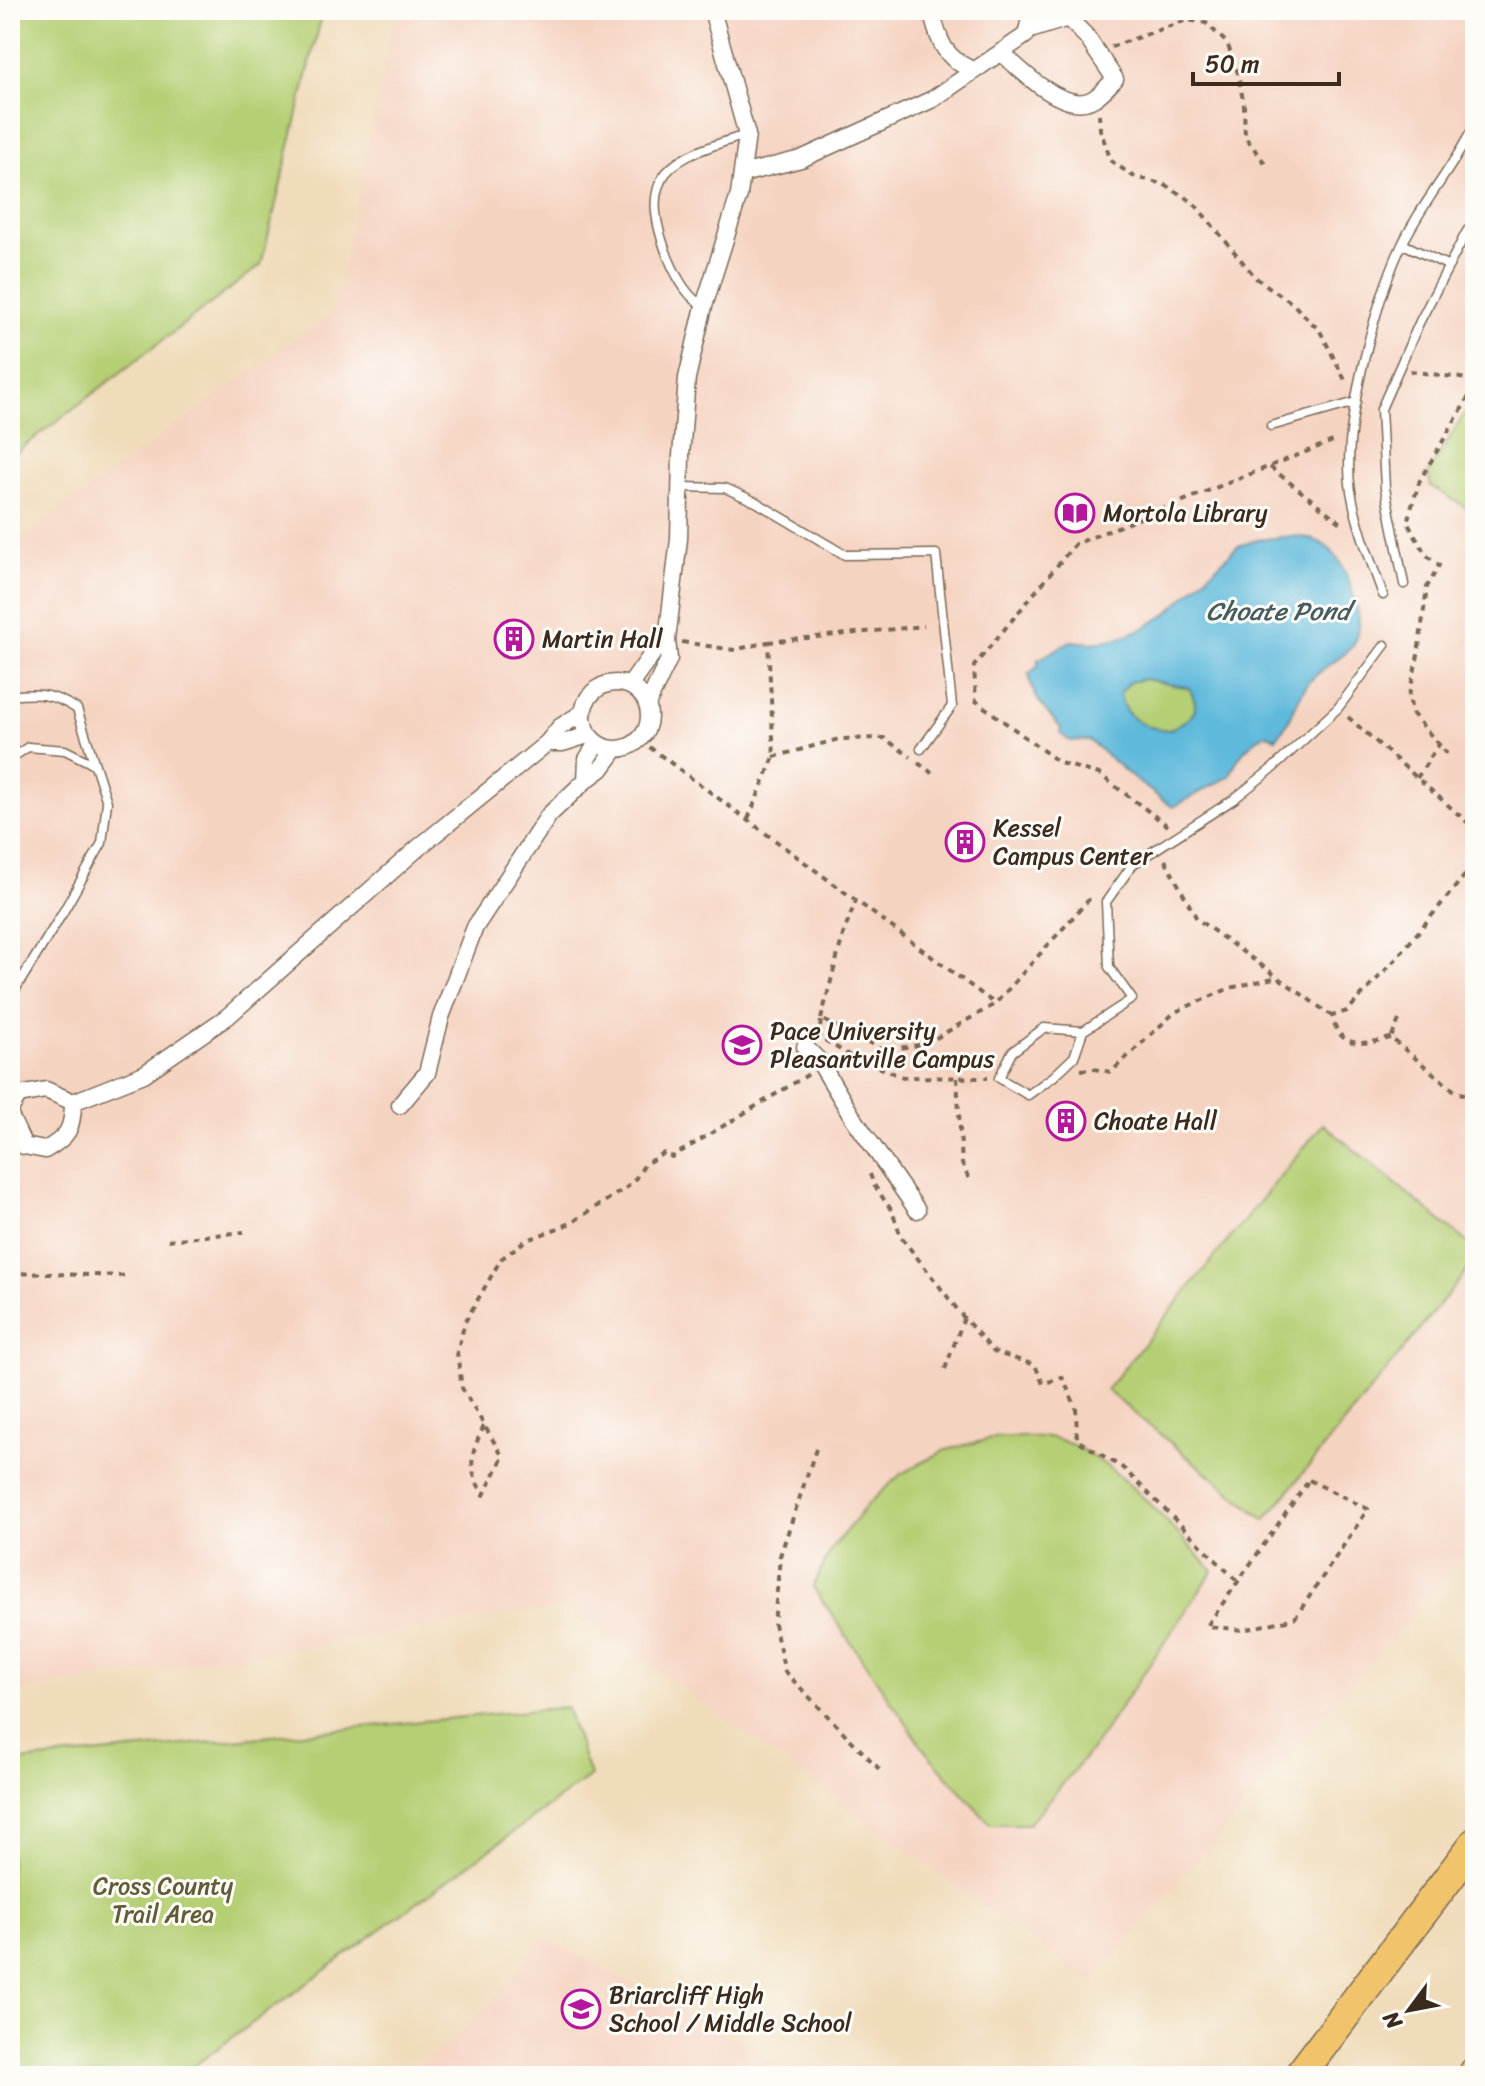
<svg xmlns="http://www.w3.org/2000/svg" width="1485" height="2086" viewBox="0 0 1485 2086" font-family="Sriracha,sans-serif">
  <rect width="100%" height="100%" fill="#fdfcf7"/>
  <filter id="ink" filterUnits="userSpaceOnUse"><feTurbulence type="fractalNoise" baseFrequency=".0125" numOctaves="2"/><feDisplacementMap in="SourceGraphic" scale="16" xChannelSelector="R" yChannelSelector="G"/><feConvolveMatrix kernelMatrix="1 2 1 2 8 2 1 2 1" color-interpolation-filters="sRGB"/></filter>
  <filter id="wash" filterUnits="userSpaceOnUse"><feTurbulence type="fractalNoise" baseFrequency=".006" numOctaves="4" result="noise"/><feDisplacementMap in="SourceGraphic" scale="32" xChannelSelector="R" yChannelSelector="G"/><feGaussianBlur stdDeviation="1.8" result="paint"/><feColorMatrix in="noise" values="0 0 0 0 0 0 0 0 0 0 0 0 0 0 0 0 0 1.4 0 .05"/><feComposite in="paint" operator="in"/></filter>
  <g filter="url(#wash)">
    <rect width="100%" height="100%" fill="#f0dbba"/>
    <path fill="#f5d3c1" d="M396,10h1079v1533l-385,440 -521,-377 -559,86v-1145l324,-236z
      M544,1937l259,139h-402l42,-29 28,-25 27,-27z"/>
    <path fill="#b5cf75" stroke="#787c4a" stroke-width="2" d="M10,10h313l-62,255 -251,192z
      M1475,397v116l-44,-27 -3,-13z
      M1145,679l45,9c14,27 0,30 -21,42 -24,-1 -47,-12 -49,-37l9,-11z
      M1323,1124l152,125v12l-210,259 -159,-130z
      M998,1437c17,1 38,-2 55,1 57,14 120,91 160,133l-121,178 -63,75h-39l-65,-73 -112,-164 19,-39 36,-44 33,-30 42,-23z
      M566,1707l24,69 -410,300h-170v-314z"/>
    <path fill="#5eb9db" stroke="#4c727c" stroke-width="2" fill-rule="evenodd" d="M1292,536c12,1 26,3 35,11 17,12 36,66 31,86 -5,23 -32,30 -47,47 -16,17 -18,42 -35,58l-11,-4c-18,12 -28,21 -35,42l-57,31 -39,-28 -45,-39 -19,1 -9,-7v-6c-15,-17 -29,-30 -32,-54l10,-9 -1,-5 33,-19 22,2 26,-5 23,-9 25,-15 71,-68 19,-6zM1145,679l44,9c15,26 1,30 -20,42 -24,-1 -47,-12 -49,-37l9,-11z"/>
  </g>
  <g filter="url(#ink)">
    <g fill="none" stroke-linecap="round" stroke-linejoin="round">
      <defs>
        <path id="lane" d="M1403,244l46,22
          M704,306c-17,-8 -29,-32 -36,-49 -33,-85 2,-99 78,-122
          M1271,426l85,-24
          M681,487l44,1 31,14 89,53 91,-1 16,152 -31,43
          M1404,584l-19,-96 -4,-79 39,-88 47,-90 8,-8
          M1383,595c-12,-34 -26,-68 -32,-104 -10,-59 23,-187 49,-242 20,-44 54,-82 75,-125
          M10,696c29,-3 41,-3 67,13l18,56
          M10,759l18,-12 37,3 30,15 12,37 -5,41 -40,71 -52,84
          M1083,1031l-9,26 -20,19 -26,19 -29,-17 13,-26 32,-24 39,3 49,-32 -23,-32 -3,-65 27,-38 101,-65 39,-31 65,-60 47,-63
          M10,1086l9,9"/>
        <path id="street" d="M931,10c7,29 13,50 43,60
          M1001,52c19,18 62,61 90,48 9,-4 17,-14 24,-21l-29,-43 -18,-18 -41,13
          M742,174l59,-15 132,-60 93,-64 5,-20 -2,-5
          M583 716a33 33 0 1 1 66 0a33 33 0 1 1-66 0Z
          M630,685l25,-35 12,-10
          M647,705l22,-46 -2,-19 12,-101 2,-83 6,-78 17,-72 35,-111 8,-60 -35,-125
          M547,743h16l25,-8
          M586,780l1,-21 10,-16
          M805,1047l14,14 33,55 65,94
          M400,1105l27,-32 14,-56 34,-90 74,-112 37,-35 15,-11 14,-19
          M10,1109l9,-14 27,-5 27,12 71,-28 83,-57 191,-169 129,-105 13,-16 22,-14
          M10,1116l14,30 21,4c23,-13 28,-21 28,-48"/>
        <path id="highway" d="M1299,2076l176,-233
          M1473,2076l2,-4"/>
      </defs>
      <use href="#lane" stroke="#7a6855" stroke-width="11"/>
      <use href="#street" stroke="#7a6855" stroke-width="19"/>
      <use href="#highway" stroke="#7a6855" stroke-width="33"/>
      <path stroke="#7a6855" stroke-width="4" stroke-dasharray="6 6" stroke-linecap="butt" d="M1111,47l76,-27 19,3 21,20 11,30 6,33 1,31 23,30
        M1099,114l1,15 11,32 22,15 32,9 28,17 63,76 36,25 28,28 25,49
        M1410,371l65,9
        M1270,467l75,59
        M682,642l52,8 34,-8 6,115 -26,62
        M768,642l156,-16
        M1348,717l127,112
        M640,740l354,263
        M1447,754l-35,-41 -3,-18 9,-40 9,-68 12,-22 -13,-10 -19,-33 13,-42 54,-92 1,-8
        M774,757l65,-18 45,-1 27,19
        M918,763l14,10
        M1417,778l23,-35
        M1168,826l-69,-52 -39,-11 -84,-62 -2,-35 101,-122 263,-105
        M1165,860l32,59 135,97
        M821,1019l22,-84 13,-35
        M1399,1020l-8,18 65,54 19,5
        M1391,1038c-28,6 -51,13 -59,-22l15,-5 49,-52 79,-96
        M819,1039l2,-20 63,31 42,-6 69,-40 98,-109
        M825,1040l25,16 53,21 85,1
        M1081,1070l13,-1 17,3 64,-60 55,-24 48,-11
        M957,1078l5,86 8,17
        M870,1174l4,11 18,26 9,26 63,81 30,34 41,13 8,19 19,-7 14,30 1,33 46,28 115,114
        M168,1240l76,-8
        M10,1273l120,3
        M945,1369l19,-51
        M484,1426c-13,27 -18,42 0,69l19,-38 -41,-69 -5,-36 8,-30 36,-63 24,-18 46,-18 61,-39 13,-20 19,-11 8,4 137,-83
        M816,1449l-36,107 -6,68 11,48 98,101
        M1309,1480l59,29 -73,109 -52,12 -36,-4z
        M10,1540l6,5"/>
      <use href="#lane" stroke="#fff" stroke-width="8"/>
      <use href="#street" stroke="#fff" stroke-width="16"/>
      <use href="#highway" stroke="#f1c36a" stroke-width="30"/>
    </g>
  </g>
  <defs>
    <symbol id="library-ring" viewBox="-11 -11 22 22"><circle r="9.5" fill="#fdfcf7" stroke="#b5179e" stroke-width="1.5"/><path d="M-6-4Q-3-5.5-.7-3.5V5Q-3 3-6 4ZM6-4Q3-5.5 .7-3.5V5Q3 3 6 4Z" fill="#b5179e"/></symbol>
    <symbol id="building-ring" viewBox="-11 -11 22 22"><circle r="9.5" fill="#fdfcf7" stroke="#b5179e" stroke-width="1.5"/><path d="M-4-6H4V6H1V3H-1V6H-4ZM-2.5-4.3h1.7v1.8h-1.7ZM.8-4.3h1.7v1.8H.8ZM-2.5-1h1.7V.8h-1.7ZM.8-1h1.7V.8H.8Z" fill="#b5179e"/></symbol>
    <symbol id="university-ring" viewBox="-11 -11 22 22"><circle r="9.5" fill="#fdfcf7" stroke="#b5179e" stroke-width="1.5"/><path d="M0-5L7-2L0 1L-7-2ZM-4 1L0 2.5L4 1V4Q0 6-4 4Z" fill="#b5179e"/></symbol>
    <symbol id="school-ring" viewBox="-11 -11 22 22"><circle r="9.5" fill="#fdfcf7" stroke="#b5179e" stroke-width="1.5"/><path d="M0-5L7-2L0 1L-7-2ZM-4 1L0 2.5L4 1V4Q0 6-4 4Z" fill="#b5179e"/></symbol>
  </defs>
  <g fill-rule="evenodd">
    <use href="#library-ring" x="1053" y="491" width="44" height="44"/>
    <use href="#building-ring" x="492" y="617" width="44" height="44"/>
    <use href="#building-ring" x="943" y="820" width="44" height="44"/>
    <use href="#university-ring" x="720" y="1023" width="44" height="44"/>
    <use href="#building-ring" x="1044" y="1099" width="44" height="44"/>
    <use href="#school-ring" x="559" y="1987" width="44" height="44"/>
  </g>
  <g text-anchor="middle" dominant-baseline="central" stroke-width="6" stroke-linejoin="round" paint-order="stroke">
    <g font-size="24" fill="#3b2a1e" stroke="#fdfcf7" text-anchor="start">
      <text x="1103" y="513">Mortola Library</text>
      <text x="542" y="639">Martin Hall</text>
      <text x="993" y="828">Kessel<tspan x="993" dy="28">Campus Center</tspan></text>
      <text x="770" y="1031">Pace University<tspan x="770" dy="28">Pleasantville Campus</tspan></text>
      <text x="1094" y="1121">Choate Hall</text>
      <text x="609" y="1995">Briarcliff High<tspan x="609" dy="28">School / Middle School</tspan></text>
    </g>
    <g font-size="24" fill="#605c38" stroke="#fdfcf7">
      <text x="163" y="1886">Cross County<tspan x="163" dy="28">Trail Area</tspan></text>
    </g>
    <g font-size="26" font-style="italic" fill="#475c60" stroke="#fdfcf7">
      <text x="1278" y="611">Choate Pond</text>
    </g>
  </g>
  <rect width="1485" height="2086" fill="none" stroke="#fdfcf7" stroke-width="40"/>
  <g transform="translate(1409 2010) rotate(238)" stroke="#fdfcf7" stroke-width="6" paint-order="stroke">
  <path d="M0-6L14 30L0 20L-14 30Z" fill="#3b2a1e"/>
  <text y="-12" font-size="22" font-weight="bold" text-anchor="middle" fill="#3b2a1e">N</text>
  </g>
  <path d="M1193 72v12h146v-12" fill="none" stroke="#3b2a1e" stroke-width="4"/>
  <text x="1205" y="72" font-size="24" fill="#3b2a1e" stroke="#fdfcf7" stroke-width="6" paint-order="stroke">50 m</text>
</svg>
